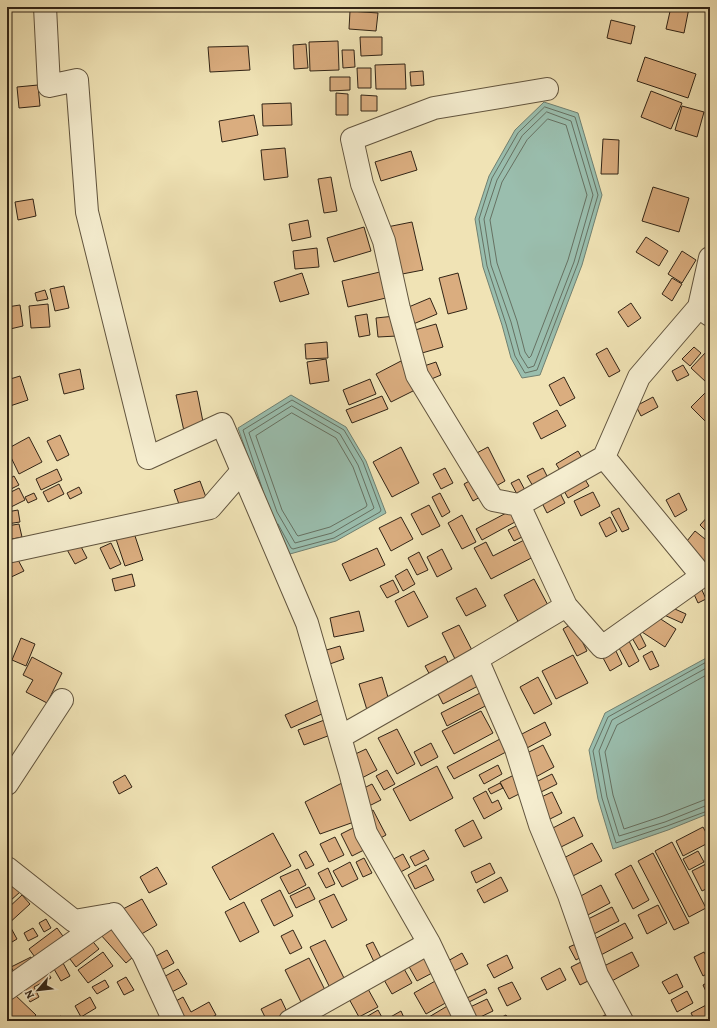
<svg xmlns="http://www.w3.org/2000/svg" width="717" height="1028" viewBox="0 0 717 1028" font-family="Alegreya,serif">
  <rect width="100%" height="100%" fill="#f0e3b5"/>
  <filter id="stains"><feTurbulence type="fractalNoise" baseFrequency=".005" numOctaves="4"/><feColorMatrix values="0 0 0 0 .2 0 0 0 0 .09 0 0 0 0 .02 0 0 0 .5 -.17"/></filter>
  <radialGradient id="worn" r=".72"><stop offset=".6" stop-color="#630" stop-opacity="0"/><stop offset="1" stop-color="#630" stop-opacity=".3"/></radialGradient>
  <path fill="#9abeae" stroke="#708071" d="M544,102l34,11 24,82 -20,70 -42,110 -18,3 -11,-20 -9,-33 -19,-58 -8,-48 14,-43 26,-46z
    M291,395l55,32 20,34 20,52 -50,28 -46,13 -21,-38 -31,-88z
    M710,656v157l-42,17 -55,19 -15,-50 -9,-49 16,-37z"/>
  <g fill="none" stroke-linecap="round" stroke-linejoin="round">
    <path stroke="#667162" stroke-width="1" d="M545,107l30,10 23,78 -20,68 -41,107 -12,3 -10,-17 -9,-32 -19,-58 -8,-47 13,-41 26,-45z
      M547,112l24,9 22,74 -19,67 -40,104 -6,2 -8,-13 -9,-33 -20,-57 -7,-46 13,-39 25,-44z
      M548,119l18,6 21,70 -19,65 -37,96 -2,2 -4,-6 -8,-31 -20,-58 -7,-43 12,-38 25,-42z
      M292,406l48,28 18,31 16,43 -1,1 -41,24 -37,10 -18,-31 -28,-79z
      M292,413l44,25 17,29 14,38 -1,2 -36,20 -32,9 -1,-1 -15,-25 -26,-74z
      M263,491l-20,-61 49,-30 52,30 19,32 18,48 -1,2 -46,26 -41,11 -2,-1 -13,-24
      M710,660l-102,57 -15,34 9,47 14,45 51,-17 43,-16
      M710,666l-98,54 -13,31 8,46 12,39 46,-14 40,-16 5,-1
      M710,673l-93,52 -12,27 8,43 11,34 39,-13 41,-16 6,-1"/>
  </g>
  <path fill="#daad7f" stroke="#312416" d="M671,7l18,1 -5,25 -18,-4z
    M350,11l28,2 -2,18 -27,-2z
    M611,20l24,6 -4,18 -24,-6z
    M360,37h22v18l-21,1z
    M338,41l1,29 -29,1 -1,-29z
    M306,44l2,24 -14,1 -1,-24z
    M248,46l2,24 -40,2 -2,-25z
    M342,50h12l1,17 -12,1z
    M645,57l51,17 -8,24 -51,-17z
    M405,64l1,25h-30l-1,-24z
    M357,68h14v20h-13z
    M423,71l1,14 -13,1 -1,-14z
    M330,77h20v13l-20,1z
    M38,85l2,21 -21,2 -2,-21z
    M651,91l31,12 -11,26 -30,-12z
    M336,93l12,1v21h-12z
    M361,95l16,1v15h-16z
    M291,103l1,22 -29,1 -1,-22z
    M682,106l22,6 -7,25 -22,-7z
    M254,115l4,20 -36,7 -3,-21z
    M603,139l16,1 -1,34h-17z
    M285,148l3,29 -24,3 -3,-30z
    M411,151l6,19 -36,11 -6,-19z
    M331,177l6,34 -13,2 -6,-34z
    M653,187l36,11 -10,34 -37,-11z
    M33,199l3,17 -18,4 -3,-18z
    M308,220l3,17 -19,4 -3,-17z
    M412,222l11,48 -26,5 -10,-48z
    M364,227l7,24 -37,11 -7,-24z
    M646,237l22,14 -9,15 -23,-14z
    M317,248l2,19 -24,2 -2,-18z
    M682,251l14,9 -14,23 -14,-9z
    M384,271l6,26 -42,10 -6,-26z
    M302,273l7,21 -29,8 -6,-20z
    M458,273l9,36 -19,5 -9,-36z
    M672,278l10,6 -10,17 -10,-7z
    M64,286l5,22 -14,3 -5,-22z
    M45,290l3,9 -11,2 -2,-8z
    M430,298l7,16 -26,11 -7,-16z
    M631,303l10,15 -13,9 -10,-15z
    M48,304l2,23 -19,1 -2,-22z
    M20,305l3,21 -13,3 -3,-22z
    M367,314l3,21 -11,2 -4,-21z
    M395,316l2,20 -19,1 -2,-19z
    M436,324l7,23 -28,8 -7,-23z
    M327,342l1,16 -22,1 -1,-15z
    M694,347l7,6 -11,13 -8,-7z
    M607,348l13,23 -11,6 -13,-23z
    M706,352l4,4v22l-4,4 -15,-14z
    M326,359l3,22 -19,3 -3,-22z
    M401,361l14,29 -24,12 -15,-28z
    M436,362l5,13 -12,5 -5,-14z
    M683,365l6,10 -12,6 -5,-10z
    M80,369l4,20 -20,5 -5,-20z
    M20,376l8,24 -21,7v-27z
    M564,377l11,21 -15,8 -11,-21z
    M370,379l6,15 -27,11 -6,-15z
    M710,388v30l-4,4 -15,-15z
    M197,391l7,36 -20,4 -8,-36z
    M382,396l6,13 -36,14 -6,-13z
    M653,397l5,10 -17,9 -5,-10z
    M557,410l9,16 -25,13 -8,-16z
    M60,435l9,20 -12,6 -10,-20z
    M29,437l13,25 -23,12 -12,-25z
    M401,447l18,36 -27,14 -19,-35z
    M488,447l17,34 -14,8 -18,-34z
    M578,451l7,12 -22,12 -7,-11z
    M445,468l8,15 -12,6 -8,-15z
    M543,468l6,12 -15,8 -7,-12z
    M57,469l5,11 -21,10 -5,-11z
    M14,476l5,9 -12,6v-11z
    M583,476l6,10 -21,12 -6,-11z
    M473,479l9,17 -9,5 -9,-17z
    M519,479l7,13 -8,4 -7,-13z
    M200,481l7,19 -26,10 -7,-20z
    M59,484l5,10 -16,8 -5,-10z
    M79,487l3,6 -12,6 -3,-6z
    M19,488l6,12 -16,8 -2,-3v-11z
    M558,489l7,14 -18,10 -7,-14z
    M593,492l7,14 -19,10 -7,-15z
    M34,493l3,6 -9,4 -3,-6z
    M440,493l10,19 -8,5 -10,-20z
    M679,493l8,17 -12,7 -9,-17z
    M429,505l11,21 -18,9 -11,-21z
    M619,508l10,21 -7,3 -11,-20z
    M18,510l2,12 -13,2v-12z
    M510,511l5,11 -33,18 -6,-11z
    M710,514v21l-10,-10z
    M462,515l14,27 -14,7 -14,-26z
    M401,517l12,22 -22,12 -12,-23z
    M610,517l7,14 -11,6 -7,-14z
    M522,523l6,11 -14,7 -6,-11z
    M19,524l3,13 -15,3v-14z
    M133,530l10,30 -18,6 -10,-30z
    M695,531l15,12v26l-27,-23z
    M530,537l9,17 -48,25 -17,-31 12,-6 7,14z
    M77,539l10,19 -12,6 -10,-18z
    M111,543l10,21 -11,5 -10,-21z
    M377,548l8,17 -35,16 -8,-17z
    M442,549l10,20 -15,8 -10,-20z
    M419,552l9,18 -11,5 -9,-17z
    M17,558l7,13 -17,8v-16z
    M407,569l8,15 -12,7 -8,-15z
    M132,574l3,12 -20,5 -3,-12z
    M534,579l16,30 -30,16 -16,-30z
    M393,580l6,12 -12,6 -7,-12z
    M476,588l10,18 -20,10 -10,-18z
    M701,588l5,11 -8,4 -5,-11z
    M414,591l14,26 -20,10 -13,-26z
    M666,605l20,9 -4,9 -20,-9z
    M359,611l5,20 -30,6 -4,-19z
    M653,614l23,15 -11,18 -23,-15z
    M573,623l14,28 -10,5 -14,-27z
    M459,625l15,29 -17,9 -15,-30z
    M639,632l7,14 -7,4 -8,-14z
    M21,638l14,6 -9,22 -14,-6z
    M629,641l10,20 -10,6 -11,-21z
    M340,646l4,13 -17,6 -4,-14z
    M615,649l7,15 -12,7 -8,-15z
    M652,651l7,15 -9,4 -7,-14z
    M573,655l15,28 -32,16 -14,-28z
    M445,656l5,11 -19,10 -6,-11z
    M32,657l30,16 -15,30 -21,-11 7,-12 -10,-5z
    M472,669l8,16 -37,19 -8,-16z
    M382,677l8,27 -23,6 -8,-26z
    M538,677l14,27 -18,10 -14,-27z
    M484,691l7,12 -44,23 -6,-13z
    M318,700l6,13 -33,15 -6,-13z
    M481,711l12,22 -39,21 -12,-23z
    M327,719l6,15 -29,11 -6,-15z
    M545,722l6,13 -24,13 -7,-13z
    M397,729l18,35 -18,10 -19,-36z
    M500,739l6,13 -52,27 -7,-12z
    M431,743l7,14 -17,9 -7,-14z
    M543,745l11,22 -22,12 -11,-23z
    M366,749l11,21 -17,9 -11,-22z
    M498,765l4,9 -18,10 -5,-9z
    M437,766l16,32 -43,23 -17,-32z
    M387,770l8,14 -11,6 -8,-14z
    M552,774l5,10 -18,9 -5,-10z
    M125,775l7,12 -13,7 -6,-12z
    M514,775l9,17 -14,7 -9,-17z
    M342,783l12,39 -34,12 -15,-32z
    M500,783l3,5 -12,6 -3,-5z
    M372,784l9,16 -16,8 -9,-16z
    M486,791l6,12 6,-3 4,9 -18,10 -11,-21z
    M552,792l10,21 -16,8 -11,-21z
    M373,810l13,25 -9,5 -13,-25z
    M574,817l9,19 -22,11 -10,-18z
    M473,820l9,18 -18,9 -9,-17z
    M355,827l11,22 -14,7 -11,-22z
    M703,827l7,13v2l-27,14 -7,-15z
    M273,833l18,33 -61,34 -18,-33z
    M335,837l9,18 -15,7 -9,-18z
    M672,842l34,66 -17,9 -34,-66z
    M592,843l10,18 -31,16 -9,-18z
    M424,850l5,9 -14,7 -5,-9z
    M306,851l8,14 -8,4 -7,-14z
    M698,851l6,11 -15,8 -6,-11z
    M653,853l36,70 -15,7 -36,-69z
    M403,854l7,13 -17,9 -7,-13z
    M364,858l8,15 -9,4 -7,-15z
    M350,862l8,17 -16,8 -9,-16z
    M710,862v25l-8,4 -10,-20z
    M490,863l5,10 -19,10 -5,-11z
    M426,865l8,15 -19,9 -7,-14z
    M631,865l18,35 -16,9 -18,-35z
    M157,867l10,17 -18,9 -9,-16z
    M328,868l7,16 -9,4 -8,-15z
    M298,869l8,16 -17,9 -9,-17z
    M501,877l7,14 -24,12 -7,-13z
    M13,885l7,7 -10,9 -3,-3v-8z
    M601,885l9,18 -24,13 -9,-18z
    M309,887l6,12 -19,9 -6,-12z
    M280,890l13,26 -19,10 -13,-26z
    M334,894l13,26 -15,8 -13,-27z
    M22,895l8,9 -23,21v-16z
    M142,899l15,26 -19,11 -15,-27z
    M244,902l15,30 -19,10 -15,-30z
    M658,905l9,18 -20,11 -9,-19z
    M612,907l7,14 -27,14 -8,-14z
    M46,919l5,9 -7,4 -5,-9z
    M113,923l26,29 -13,11 -26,-29z
    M625,923l8,15 -34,18 -8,-15z
    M11,928l6,11 -10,6v-14z
    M33,928l5,8 -10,5 -4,-8z
    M57,928l11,15 -28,21 -11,-15z
    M293,930l9,18 -12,6 -9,-18z
    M89,937l10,12 -23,18 -9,-12z
    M325,940l21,42 -15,8 -21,-43z
    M373,942l10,20 -7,4 -10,-21z
    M578,943l7,12 -9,5 -7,-13z
    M167,950l7,13 -18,10 -7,-13z
    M103,952l10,14 -25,17 -10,-13z
    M632,952l7,14 -29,16 -8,-15z
    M704,952l6,11v9l-7,4 -9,-19z
    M424,953l10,19 -17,9 -10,-18z
    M462,953l6,11 -16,8 -6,-10z
    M507,955l6,13 -19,10 -7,-13z
    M31,957l5,10 -19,11 -6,-11z
    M309,958l17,34 -24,12 -17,-34z
    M585,960l9,18 -14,7 -9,-18z
    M63,963l7,13 -9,5 -7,-12z
    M45,967l6,11 -17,9 5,10 -9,5 -11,-20z
    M403,967l9,16 -20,11 -9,-16z
    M560,968l6,12 -19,10 -6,-12z
    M178,969l9,15 -19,10 -8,-15z
    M677,974l6,13 -14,7 -7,-12z
    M126,977l8,13 -10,5 -7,-13z
    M105,980l4,7 -12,7 -5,-7z
    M437,980l12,21 -23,13 -12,-21z
    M710,981v19l-7,-15z
    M512,982l9,17 -14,7 -9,-18z
    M368,989l10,18 -19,10 -10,-18z
    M485,989l2,4 -20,10 -2,-4z
    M687,991l6,12 -16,9 -6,-12z
    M13,993l23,22 -6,6h-19l-4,-4v-18z
    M90,997l6,11 -15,9 -6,-11z
    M183,997l8,15 18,-10 7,13 -11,6h-28l-8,-16z
    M281,999l8,17 -10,5h-12l-6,-12z
    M487,999l6,12 -19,9 -6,-12z
    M710,1003v18h-15l-4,-8z
    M449,1005l9,16h-27l-2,-4z
    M378,1010l6,11h-23v-1z
    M401,1011l4,9 -2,1h-14l-2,-2z
    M320,1012l5,9h-21z
    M506,1015l4,6h-14v-1z
    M605,1015l3,6h-14z
    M61,1016l3,5h-11z"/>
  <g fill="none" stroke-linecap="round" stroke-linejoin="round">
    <defs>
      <path id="street" d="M45,7l4,79 28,-6 10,132 61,246 74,-34 85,199 43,149 16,61 63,110 37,78
        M699,307l11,-49
        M519,505l-26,-5 -76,-125 -18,-66 -15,-68 -22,-57 -10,-45 82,-31 113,-19
        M7,552l203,-44 32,-37
        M566,606l36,41 100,-71 -98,-119
        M340,737l137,-78
        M7,784l55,-84
        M7,868l67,53 35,-6
        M7,989l107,-75 29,40 31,67
        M290,1021l139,-78
        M622,1021l-25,-46 -28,-80 -29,-70 -24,-76 -39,-90 89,-53 -47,-101 85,-48 35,-80 60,-70 11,8"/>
    </defs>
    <use href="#street" stroke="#61543e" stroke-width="24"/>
    <use href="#street" stroke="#f5edcf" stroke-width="22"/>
  </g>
  <rect width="717" height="1028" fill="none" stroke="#f0e3b5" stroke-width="24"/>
  <rect x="8" y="8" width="701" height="1012" fill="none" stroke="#312416" stroke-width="2"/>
  <rect x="12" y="12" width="693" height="1004" fill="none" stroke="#312416"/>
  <g transform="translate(38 990) rotate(242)" stroke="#f5edcf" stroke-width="3" paint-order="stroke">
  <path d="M0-3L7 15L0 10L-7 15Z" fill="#312416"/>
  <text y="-6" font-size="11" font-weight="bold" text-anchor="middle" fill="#312416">N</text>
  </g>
  <rect width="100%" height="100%" filter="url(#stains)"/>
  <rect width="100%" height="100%" fill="url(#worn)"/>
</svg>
